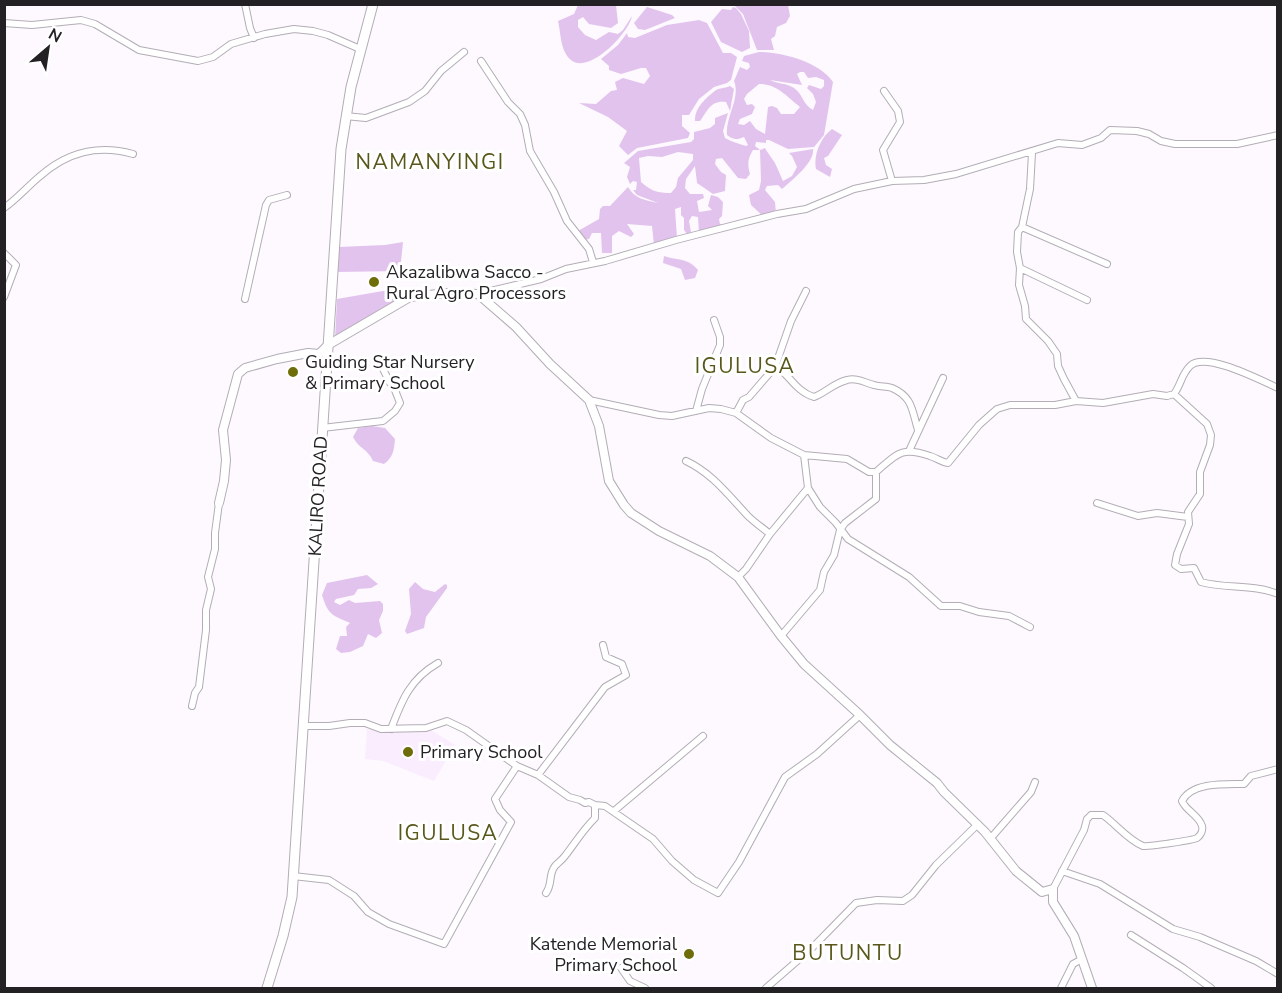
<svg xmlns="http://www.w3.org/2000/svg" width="1282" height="993" viewBox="0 0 1282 993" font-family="'Nunito Sans',sans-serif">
  <rect width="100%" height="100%" fill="#fdf9ff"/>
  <path fill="#faeefe" d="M367,729l14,2 50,-1 24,15 -21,36 -51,-20 -18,-2z"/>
  <path fill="#e2c3ed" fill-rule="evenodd" d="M578,5h38l2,18 -7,5 -22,-4 -6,-7 -5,3v7l7,8 11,5 13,-8 9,2 5,-4 9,-14c-3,17 -43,59 -61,44 -11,-9 -10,-27 -13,-39l16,-7z
    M734,5h54l2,11 -4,7 -9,4 -2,9 -4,3 3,11h-17l-14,-36z
    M647,7l25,8 3,3 -30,12 -7,-1 -4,-6z
    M733,7l3,1 5,6 8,17 1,17 -8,4 -21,-10 -10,-20 11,-13 9,1z
    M699,20l8,3 16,30h8l6,4 -6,23 -4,3 -13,4 -15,12 -10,16h-7v11l8,7 -2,5 -51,10 -9,7 -9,-9 8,-15 -19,-14 -29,-14 17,1 15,-13 6,-1 -2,-8 8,-4 21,6 6,-8 -4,-8h-5l-20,6 -12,-4v-4l-8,-7 17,-14 9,-12 1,4 7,1 32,-13z
    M759,52c22,0 61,10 74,30l-9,53 -10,12 -26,2 -19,-9h-3v3l-10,-1 -1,4 5,4 5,-2 1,2 9,13 8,18 9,-5 5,-9 -5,-11 -3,-3 24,-4c2,13 -21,31 -31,40l-4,-4 -11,1 -2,4 10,12 1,12 -12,3 -13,-12 -2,-10 10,-5 2,-9 -1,-31h-7c-5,8 -6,14 -3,24l-4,5 -8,-1 -16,-20 -6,1 -1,5 6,8 5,3 -1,16 -12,3 -16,-11 -2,-17 -9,13 -1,9 5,6h13l1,4 -7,3 2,11 13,-2 -4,-4 3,-11 7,2 5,5 -1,14 -3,3 1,5 5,2 -26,7 -1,-16 -6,-1 -3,5 2,11 -4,2 -3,-4v-12l-3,-3v-8l-6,2 2,29 -23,7 -2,-19 -25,-2 7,10 -3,3 -12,-6 -7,5v17h-10l-1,-20h-9l-3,6 -6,1 -5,-9 21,-12 1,-10 3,-3h7l18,-19c7,12 17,13 30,16l-21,-8 -4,-5h3l1,-8 -4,-1 -3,3 -3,-7 3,-10 -6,-4 14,-12 53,-9 3,-3v-7l16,-4 5,-4v-6l13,-5 -5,18 2,7c7,4 15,6 21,8l2,-1 -4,-8c-7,3 -11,3 -17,-2 -2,-18 14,-37 7,-54l6,-14 7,3 3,-3 -1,-4 -7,-2 2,-5zM800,72h4l4,6 8,-1 8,3v6l-3,3 -12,-4 -2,3 6,6 3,8 -3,8c-10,-5 -10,-16 -19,-22 -7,-5 -17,-4 -24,-8l32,5 -5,-11zM759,84c18,0 28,13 41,23l-6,7h-13l-4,-6 -5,-2 -4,1 -3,27 -9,-5 -6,-8 -6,4 -6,-1 2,-5 12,-5 3,-7 -3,-3 -5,1 -3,-6 3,-5zM678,152l15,2v6l-15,18 -2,9 -5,6c-13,0 -20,-2 -30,-11l-2,-24 9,-2 14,1z
    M730,86l4,3 -4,22 -4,-9c-15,-2 -18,8 -26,19h-5c-1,-13 11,-23 21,-31 4,-2 10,-2 14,-4z
    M832,129l10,6 -14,21 -4,2 2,7 6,4 -2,8 -14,-8c-3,-14 5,-32 16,-40z
    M403,242l-3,29 -63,1 2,-25 46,-2z
    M664,256c14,5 23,1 34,14l-3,8 -10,2 -4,-11 -18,-6z
    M400,288l-1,14 -64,37 2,-40z
    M372,426l13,2 10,11c-1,12 -2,18 -11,25l-11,-3c-5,-12 -14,-12 -20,-24l5,-9z
    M367,575l11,9 -7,4 -13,1 -4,6 -18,4 -2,3 6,3 9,-5 6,3 25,-2 3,3v7l-4,9 3,13 -6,5 -8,-4 -5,12 -13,6 -9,1 -5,-4 4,-13h7l-1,-9 4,-4c-18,-8 -22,-8 -28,-28l5,-12z
    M415,582l8,7 12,3 10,-8 2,1v3l-21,29 -2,11 -17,6 -2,-3 6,-17 -2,-25z"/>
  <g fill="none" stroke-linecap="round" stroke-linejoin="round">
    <defs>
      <path id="minor" d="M245,4l5,24 4,10
        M4,23l28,2 49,-5 14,4 44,26 59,11 15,-4 18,-13 34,-10 29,-5 19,2 15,4 32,14
        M481,61l27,41 12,12 5,11 5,26 24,41 13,29 22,28 4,13
        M884,91l14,20 2,11 -17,28 9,31
        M345,116l21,2 43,-16 16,-11 16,-20 23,-19
        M1032,153l-2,36 -8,38 -4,5 -1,20 3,16 -1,17 6,21 1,13 22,22 9,13 1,12 6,13 12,22
        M4,208c13,-9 23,-21 35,-31 28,-25 58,-33 94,-23
        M1022,227l85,37
        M4,253l12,12 -12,32
        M1020,268l67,32
        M478,294l63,-15 25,-10 39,-8 71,-21 101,-26 29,-5 48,-20 38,-8 32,-1 32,-6 102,-31 24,2 19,-7 9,-8 27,1 12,3 12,7 14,3h62l41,-9
        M245,299l21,-94 3,-5 18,-5
        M775,367c12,3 19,24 39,30 11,-4 20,-14 33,-17 10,-3 18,3 27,5 6,2 13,1 18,3 21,9 20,23 26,42
        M1174,394l33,30 4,11 -1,10 -10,27v22l-12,18 1,12 -12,30 -2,11 6,4 13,-1 7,14c25,7 52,2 77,12
        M589,400l70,15 13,1 37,-8 12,1 15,4 35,25 33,17 43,4 22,13h7c21,-18 25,-26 54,-16 7,2 11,6 18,7l31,-38 18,-16 13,-4h45l21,-4 27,2 50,-9 14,2 7,-2c7,-9 7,-19 16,-28 15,-15 70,14 88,22
        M696,411l6,-22 18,-44v-8l-6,-17
        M736,413l7,-13 6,-3 26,-30 16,-46 15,-30
        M322,428l61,-7 12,-10 5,-8 -7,-18 -3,-2 -10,-20
        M909,451l34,-73
        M804,455l4,33 12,19 16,16 12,16 61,38 32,29h19l19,6 30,4 21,11
        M686,461c26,12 43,35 62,55 7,7 15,12 22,18
        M1097,503l41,13 19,-3 31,4
        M738,577l8,-8 24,-35 38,-46
        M781,636l39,-46 4,-18 10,-17 6,-25 5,-7 31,-24v-27
        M192,706l3,-13 4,-6 7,-57v-20l5,-21 -3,-12 7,-28v-16l4,-30
        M303,726h26l21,-3h15l16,6 45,-1 21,-7 19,9 51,36 21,9 31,22 11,3 5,3 4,-1 6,3v13c-13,13 -19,24 -30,38 -3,4 -7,7 -10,10 -7,9 -2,17 -9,27
        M391,729c11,-29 19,-50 47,-66
        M538,775l67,-88 21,-12 -4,-11 -16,-7 -3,-12
        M595,805l10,1 48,33 19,22 22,19 24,13 21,-31 46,-85 32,-23 43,-39
        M614,811l89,-75
        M990,839l41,-47 4,-10
        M1062,871l38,13 73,45 27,8 56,24 22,13
        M293,876l36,4 25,16 14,16 21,12 55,20 67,-122 -11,-12 -5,-11 22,-33
        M1053,889l31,-59 3,-11 4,-4h12c13,9 25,25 40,31 5,1 51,-6 54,-8 4,-3 6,-8 5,-12 -3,-11 -16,-15 -20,-25 10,-19 43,-17 62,-17l7,-8 27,-7
        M1131,935l52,33 28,20
        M621,968l9,13 15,7
        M766,988l45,-39 45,-46 21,-3 26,1 9,-6 24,-30 42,-41
        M1061,988l12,-24 9,-5"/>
      <path id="tertiary" d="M219,503l5,-22 2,-21 -3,-30 15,-56 7,-6 32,-9 31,-6 11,1 9,-9 82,-48 37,-4 31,1 38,33 34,37 39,36 10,26 10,55 15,24 7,8 28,18 51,25 28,21 43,59 23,28 56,51 30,30 47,38 7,9 41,40 31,39 26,21 11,-3v13l21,34 18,52"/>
      <path id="secondary" d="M267,988l16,-52 9,-39 49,-748 10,-62 22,-83"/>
    </defs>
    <use href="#minor" stroke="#b3adb5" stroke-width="8"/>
    <use href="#tertiary" stroke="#b3adb5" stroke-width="10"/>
    <use href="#secondary" stroke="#b3adb5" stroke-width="11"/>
    <use href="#minor" stroke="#fff" stroke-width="6"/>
    <use href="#tertiary" stroke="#fff" stroke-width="8"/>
    <use href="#secondary" stroke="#fff" stroke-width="9"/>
  </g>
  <g fill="#6f6c0a" stroke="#fff" stroke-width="2">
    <circle cx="374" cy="282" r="6"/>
    <circle cx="293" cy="372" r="6"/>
    <circle cx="408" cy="752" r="6"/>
    <circle cx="689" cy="954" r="6"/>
  </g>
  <g text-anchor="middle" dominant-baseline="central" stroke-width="6" stroke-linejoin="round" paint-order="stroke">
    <g font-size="18" fill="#232124" stroke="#fff" text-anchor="start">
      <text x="386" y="272">Akazalibwa Sacco -<tspan x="386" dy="21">Rural Agro Processors</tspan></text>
      <text x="305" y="362">Guiding Star Nursery<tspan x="305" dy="21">&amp; Primary School</tspan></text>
      <text x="420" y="752">Primary School</text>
      <text x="677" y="944" text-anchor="end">Katende Memorial<tspan x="677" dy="21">Primary School</tspan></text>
    </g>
    <g font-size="18" fill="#232124" stroke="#fff">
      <text transform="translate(318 496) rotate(-87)">KALIRO ROAD</text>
    </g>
    <g font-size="21" letter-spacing="1.5" fill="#59571b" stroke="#fff">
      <text x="430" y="162">NAMANYINGI</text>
      <text x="745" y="366">IGULUSA</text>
      <text x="448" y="833">IGULUSA</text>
      <text x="848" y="953">BUTUNTU</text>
    </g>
  </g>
  <rect width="1282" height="993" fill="none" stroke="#232124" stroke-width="12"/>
  <g transform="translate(48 48) rotate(29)" stroke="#ffffff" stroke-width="4.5" paint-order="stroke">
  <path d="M0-4.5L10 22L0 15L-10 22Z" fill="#232124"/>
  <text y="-9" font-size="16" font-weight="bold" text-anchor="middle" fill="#232124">N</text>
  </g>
</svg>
